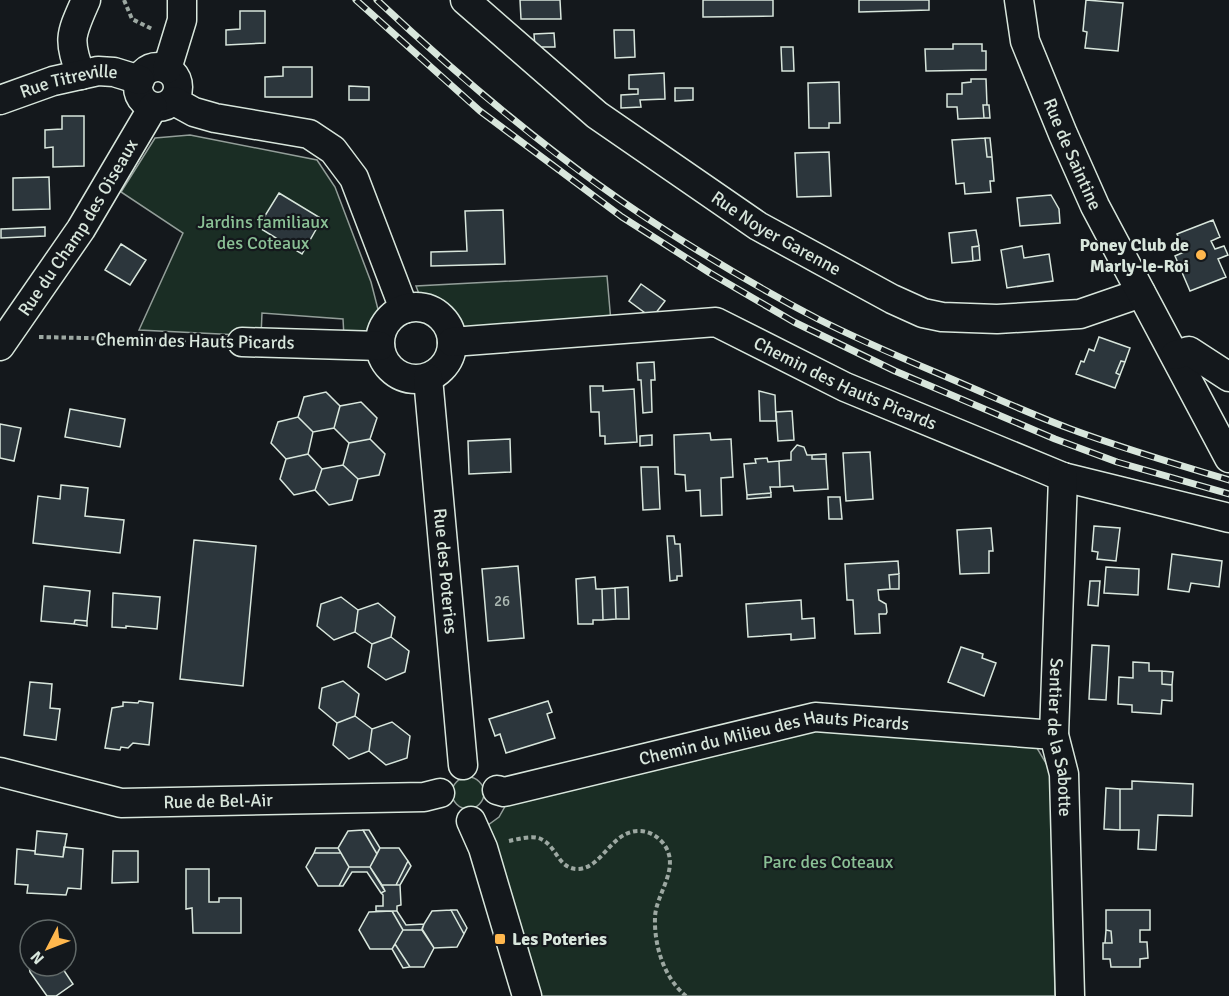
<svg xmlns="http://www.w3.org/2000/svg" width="1229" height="996" viewBox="0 0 1229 996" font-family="Signika,sans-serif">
  <rect width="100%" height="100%" fill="#14181c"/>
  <path fill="#1a2d24" stroke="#939e99" stroke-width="1.5" d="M190,135l127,25 18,27 36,95 10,39 -10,13 -27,3 -1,-18 -81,-6 -1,23 -122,-6 44,-97 -62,-41 34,-54z
    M607,276l4,46 -153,9 -20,-21 -16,-8 -6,-16z
    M818,727l216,16 16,27 5,226h-516l-55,-168 15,-11 8,-14z
    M452 793a16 16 0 1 1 32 0a16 16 0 1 1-32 0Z"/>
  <path fill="#2c363c" stroke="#d8e6dc" stroke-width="1.5" d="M520,0h40l1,19h-40z
    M703,0h70v16l-70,1z
    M859,0h70v10l-70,2z
    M1086,0l37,3 -5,48 -33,-3 2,-16 -4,-1z
    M240,11h25v32l-39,2v-15l14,-1z
    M614,30h20l1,27 -20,1z
    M554,33l1,14h-20l-1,-13z
    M953,44h29v7h4v19l-60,1 -1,-22h28z
    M781,47h12l1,24h-12z
    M283,67h29v30h-47v-20l18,-1z
    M664,73l1,26 -25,1 1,7 -20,1v-13l17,-1v-5h-9v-14z
    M971,79h15l1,26h-4l1,13 -26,1 -1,-12h-10v-13h15v-11l9,-1z
    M839,82l1,41h-11v5h-20l-1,-45z
    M349,86l20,1v13h-20z
    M675,88h18v12l-18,1z
    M983,105h6l1,13h-6z
    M62,116h22v50l-31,1v-20l-8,1v-18l17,-1z
    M985,138h5l2,19h-5z
    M985,138l2,19h5l2,24h-4l1,11 -26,2 -1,-11 -8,1 -4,-44z
    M829,152l2,44 -34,1 -2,-44z
    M49,177l1,32 -37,1v-32z
    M279,193l43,26 -20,35 -44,-27z
    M1051,195l8,14 1,14 -40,3 -3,-28z
    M503,210l2,54 -74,2v-14l36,-1 -2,-40z
    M1213,220l7,17 -9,4 4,8 9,-3 4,9 -10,4 8,18 -36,14 -15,-35 9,-4 -7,-18z
    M45,227v9l-44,2v-9z
    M976,230l3,16 -7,1 1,14 -21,2 -3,-30z
    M121,244l25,16 -16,25 -25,-15z
    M979,246l1,14 -7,1 -1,-14z
    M1022,246l2,12 25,-4 4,27 -46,7 -6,-38z
    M641,284l24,17 -13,17 -23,-17z
    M1099,337l31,11 -5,14 -4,-1 -5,12 4,2 -5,13 -39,-14 5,-13 3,1 5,-13 5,2z
    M1121,361l4,1 -5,13 -4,-2z
    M654,362l1,18h-4l1,32 -9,1 -2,-33h-3l-1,-17z
    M590,386h13v5l31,-2 3,53 -32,2v-8h-5l-1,-24h-8z
    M759,391l16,4 1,26h-16z
    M326,392l14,14 -6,22 -21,4 -15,-15 6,-20z
    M361,402l16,16 -7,21 -21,4 -15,-15 6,-22z
    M70,409l55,10 -5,28 -55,-10z
    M792,411l2,29 -16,1 -2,-29z
    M298,417l15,15 -5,22 -22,5 -15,-16 7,-21z
    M0,424l21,4 -7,33 -14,-3z
    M710,433l1,7 20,-1 2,38 -12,1 1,37 -21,1 -1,-26 -14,1 -1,-16 -10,-1 -1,-39z
    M652,435v10l-12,1v-10z
    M370,439l15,15 -6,21 -21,4 -15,-14 6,-22z
    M510,439l1,33 -42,2 -1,-33z
    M797,445l7,2 3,8h5v4h14l2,30 -34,2 -1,-5 -13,1 -1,-26 12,-1v-8z
    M870,452l3,47 -27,2 -3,-48z
    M308,454l14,15 -7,21 -21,5 -14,-16 6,-20z
    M826,454v5h-14v-4z
    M767,458l1,4 11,-1 1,26h-10l1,6 -24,2 -3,-31 12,-1 -1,-4z
    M343,465l15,14 -6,21 -23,5 -14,-15 7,-21z
    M641,467h17l2,42 -17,1z
    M61,485l27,3 -3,28 39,4 -4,33 -87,-10 5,-47 22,3z
    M771,493v4l-24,2v-4z
    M828,497h12l2,22h-13z
    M1094,526l26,2 -4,33 -19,-2 1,-7 -6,-1z
    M991,528l2,23h-4v22l-29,1 -3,-44z
    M667,536h7l1,8h5l2,32h-5v4l-7,1z
    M194,540l62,6 -13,140 -63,-7z
    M1172,554l50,7 -3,26 -28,-4 -2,9 -21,-3z
    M898,561l1,13 -10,1 1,14 -12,1 1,10 7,4 1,8 -1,2h-7l1,19 -25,1 -2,-34h-6l-2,-36z
    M518,566l6,72 -36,3 -6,-72z
    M1106,567l33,2 -1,26 -34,-2z
    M899,574v15h-9l-1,-14z
    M595,577l1,12h6l1,31h-10v4h-15l-2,-45z
    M1090,581h10l-2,25 -10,-1z
    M44,586l46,5 -3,30 -12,-1 -1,4 -33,-3z
    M628,587l1,32h-13l-1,-31z
    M615,588l1,31 -13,1 -1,-31z
    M113,593l47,4 -3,32 -31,-3v2l-14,-1z
    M341,597l17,13 -3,22 -21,8 -17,-14 4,-22z
    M801,600l1,19 12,-1 1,20 -24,2v-6l-43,3 -2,-33z
    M378,603l17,14 -4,20 -19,7 -17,-12 3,-22z
    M75,620l12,1v5l-13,-2z
    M391,637l18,14 -4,21 -19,8 -18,-13 4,-23z
    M1092,645l17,1 -3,54 -17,-1z
    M961,647l22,7 -1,4 14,5 -12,33 -36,-14z
    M1133,662l16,1v8h13v13l10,1v16l-10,-1 -1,14 -29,-2v-7l-14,-1 1,-27 14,1z
    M1162,671l11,1 -1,13 -10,-1z
    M343,681l16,13 -4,22 -18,7 -18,-15 3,-20z
    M30,682l22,2 -2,24 10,1 -4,31 -32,-5z
    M139,701l14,2 -4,42 -16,-2 -5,5 -7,-1 -1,3 -15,-2 7,-40 11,-2v-4l15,1z
    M548,701l4,11 -5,2 8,24 -49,15 -6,-19 -5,2 -6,-17z
    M355,716l17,13 -3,22 -20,8 -16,-14 4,-22z
    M392,722l18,14 -3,22 -21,7 -17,-14 3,-22z
    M1132,781l61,3 -1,32 -34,-1 -2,35 -18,-1 1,-19h-19v-41h12z
    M1106,788l14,1v41l-16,-1z
    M363,830h6l11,18 -3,6z
    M363,830l14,24 -7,13h-21l-11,-19 10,-17z
    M37,831l30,3 -4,23 -28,-3z
    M64,847l19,2 -2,40 -13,-1 -2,7 -39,-2 1,-8 -13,-1 2,-35 18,2v3l28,3z
    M316,848h22l3,5h-27z
    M380,848h19l9,13 -12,24h-14l-12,-18z
    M113,851h25v31l-26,1z
    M314,853h27l8,14 -10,19h-21l-12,-19z
    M408,861l3,5 -11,19h-4z
    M349,867h21l15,24 -4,2 -14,-21h-15l-9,14h-4z
    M186,869h23v33h10v-4h22v35h-48l-1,-25 -6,1z
    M382,885h18l1,20 -4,1v5h-21v-5h7v-11l-2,-2 4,-2z
    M451,910h6l10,18 -3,6z
    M451,910l13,24 -7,13 -23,1 -12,-19 2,-5 8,-13z
    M1106,910h44v20h-10v12h7l1,16 -8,1v8h-29l-1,-8h-7v-16h9l-1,-12 -5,-1z
    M392,911l11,19 -8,14 -3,5h-22l-11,-19 10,-18z
    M392,911h5l9,14 18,-1 -2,6h-19z
    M422,930l12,18 -10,19h-14l-15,-23 8,-14z
    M1106,930l5,1 1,12h-7z
    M25,943h5v23h31l12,18 -17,12h-9l-17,-24z
    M395,944l15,23 -7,1 -11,-19z"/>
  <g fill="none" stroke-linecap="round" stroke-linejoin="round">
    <defs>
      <g id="minor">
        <path id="s1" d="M465,0l132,115 161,111 134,73 31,14 19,4 55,2 83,-5 61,-21"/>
        <path id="s2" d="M1019,0l6,41 38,93 32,72 134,252"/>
        <circle cx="158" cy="87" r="20"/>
        <path d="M167,69l15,-49v-20"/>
        <path d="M81,75c-14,-36 -10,-41 5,-75"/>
        <path id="s3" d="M0,100l53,-19 45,-10 16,1 26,8"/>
        <path d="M174,101l20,11 21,6 94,16 24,16 21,28 50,131"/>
        <circle cx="416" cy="343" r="36"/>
        <path d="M242,342l138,4"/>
        <path id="s4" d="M452,342l264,-20 129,65 218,90 166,41"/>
        <path id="s5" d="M0,346l81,-117 72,-122"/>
        <path d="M1175,355l14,-4 40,26"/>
        <path id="s6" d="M428,378l35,387"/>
        <path id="s7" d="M1063,477l-9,258 10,39 6,222"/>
        <path id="s8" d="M0,772l121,31 303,-6 16,-4"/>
        <path id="s9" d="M497,790l7,2 311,-75 239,18"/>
        <path d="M471,821l12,27 44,148"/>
      </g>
    </defs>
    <use href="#minor" stroke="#d8e6dc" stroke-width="31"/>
    <path stroke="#9da8a2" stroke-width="4" stroke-dasharray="4.5 3" stroke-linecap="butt" d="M124,0l8,19 20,10
      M39,337l178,4
      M509,841c9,-2 24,-6 32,-2 16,7 17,31 38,30 24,-2 32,-38 60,-38 10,0 18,5 24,12 19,24 -7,50 -8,74 -1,29 9,61 31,79"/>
    <use href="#minor" stroke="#14181c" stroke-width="28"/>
    <defs>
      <path id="rail" d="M356,0l124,111 142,106 88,56 84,49 101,49 160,68 62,23 112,32
        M377,0c96,90 199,176 312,245 42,26 85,51 129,74 47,24 96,44 145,65 35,15 70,31 105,44 53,20 107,36 161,52"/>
    </defs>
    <use href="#rail" stroke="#d8e6dc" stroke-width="7"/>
    <use href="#rail" stroke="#14181c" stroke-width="4.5" stroke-dasharray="14" stroke-linecap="butt"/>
  </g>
  <g fill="#ffb74d" stroke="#14181c" stroke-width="2">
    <circle cx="1201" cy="255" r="6"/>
    <rect x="494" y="933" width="12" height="12" rx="3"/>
  </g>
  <g text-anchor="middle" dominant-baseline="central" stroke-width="4.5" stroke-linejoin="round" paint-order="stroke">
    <g font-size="15" fill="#adbab4">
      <text x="502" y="601">26</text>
    </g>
    <g font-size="18" fill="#d8e6dc" stroke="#14181c">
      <text stroke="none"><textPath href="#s3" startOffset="72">Rue Titreville</textPath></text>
      <text stroke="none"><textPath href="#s2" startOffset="164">Rue de Saintine</textPath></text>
      <text stroke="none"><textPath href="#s5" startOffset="142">Rue du Champ des Oiseaux</textPath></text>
      <text stroke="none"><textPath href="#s1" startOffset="390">Rue Noyer Garenne</textPath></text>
      <text transform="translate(195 341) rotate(1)">Chemin des Hauts Picards</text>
      <text stroke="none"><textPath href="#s4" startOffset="408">Chemin des Hauts Picards</textPath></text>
      <text stroke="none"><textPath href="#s6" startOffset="194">Rue des Poteries</textPath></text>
      <text stroke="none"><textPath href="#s7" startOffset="261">Sentier de la Sabotte</textPath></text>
      <text stroke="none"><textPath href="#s9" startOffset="284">Chemin du Milieu des Hauts Picards</textPath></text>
      <text stroke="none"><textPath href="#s8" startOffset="222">Rue de Bel-Air</textPath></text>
    </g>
    <g font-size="18" fill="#8ac095" stroke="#14181c">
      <text x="263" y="222">Jardins familiaux<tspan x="263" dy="21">des Coteaux</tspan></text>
      <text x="828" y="862">Parc des Coteaux</text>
    </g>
    <g font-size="18" font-weight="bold" fill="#d8e6dc" stroke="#14181c" text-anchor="end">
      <text x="1189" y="245">Poney Club de<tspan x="1189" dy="21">Marly-le-Roi</tspan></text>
      <text x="512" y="939" text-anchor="start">Les Poteries</text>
    </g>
  </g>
  <g transform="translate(48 948) rotate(228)"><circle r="28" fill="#14181c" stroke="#626a69" stroke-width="1.5"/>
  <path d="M0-4.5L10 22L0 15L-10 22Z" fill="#ffb74d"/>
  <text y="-9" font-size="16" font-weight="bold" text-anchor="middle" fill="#d8e6dc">N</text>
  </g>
</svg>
